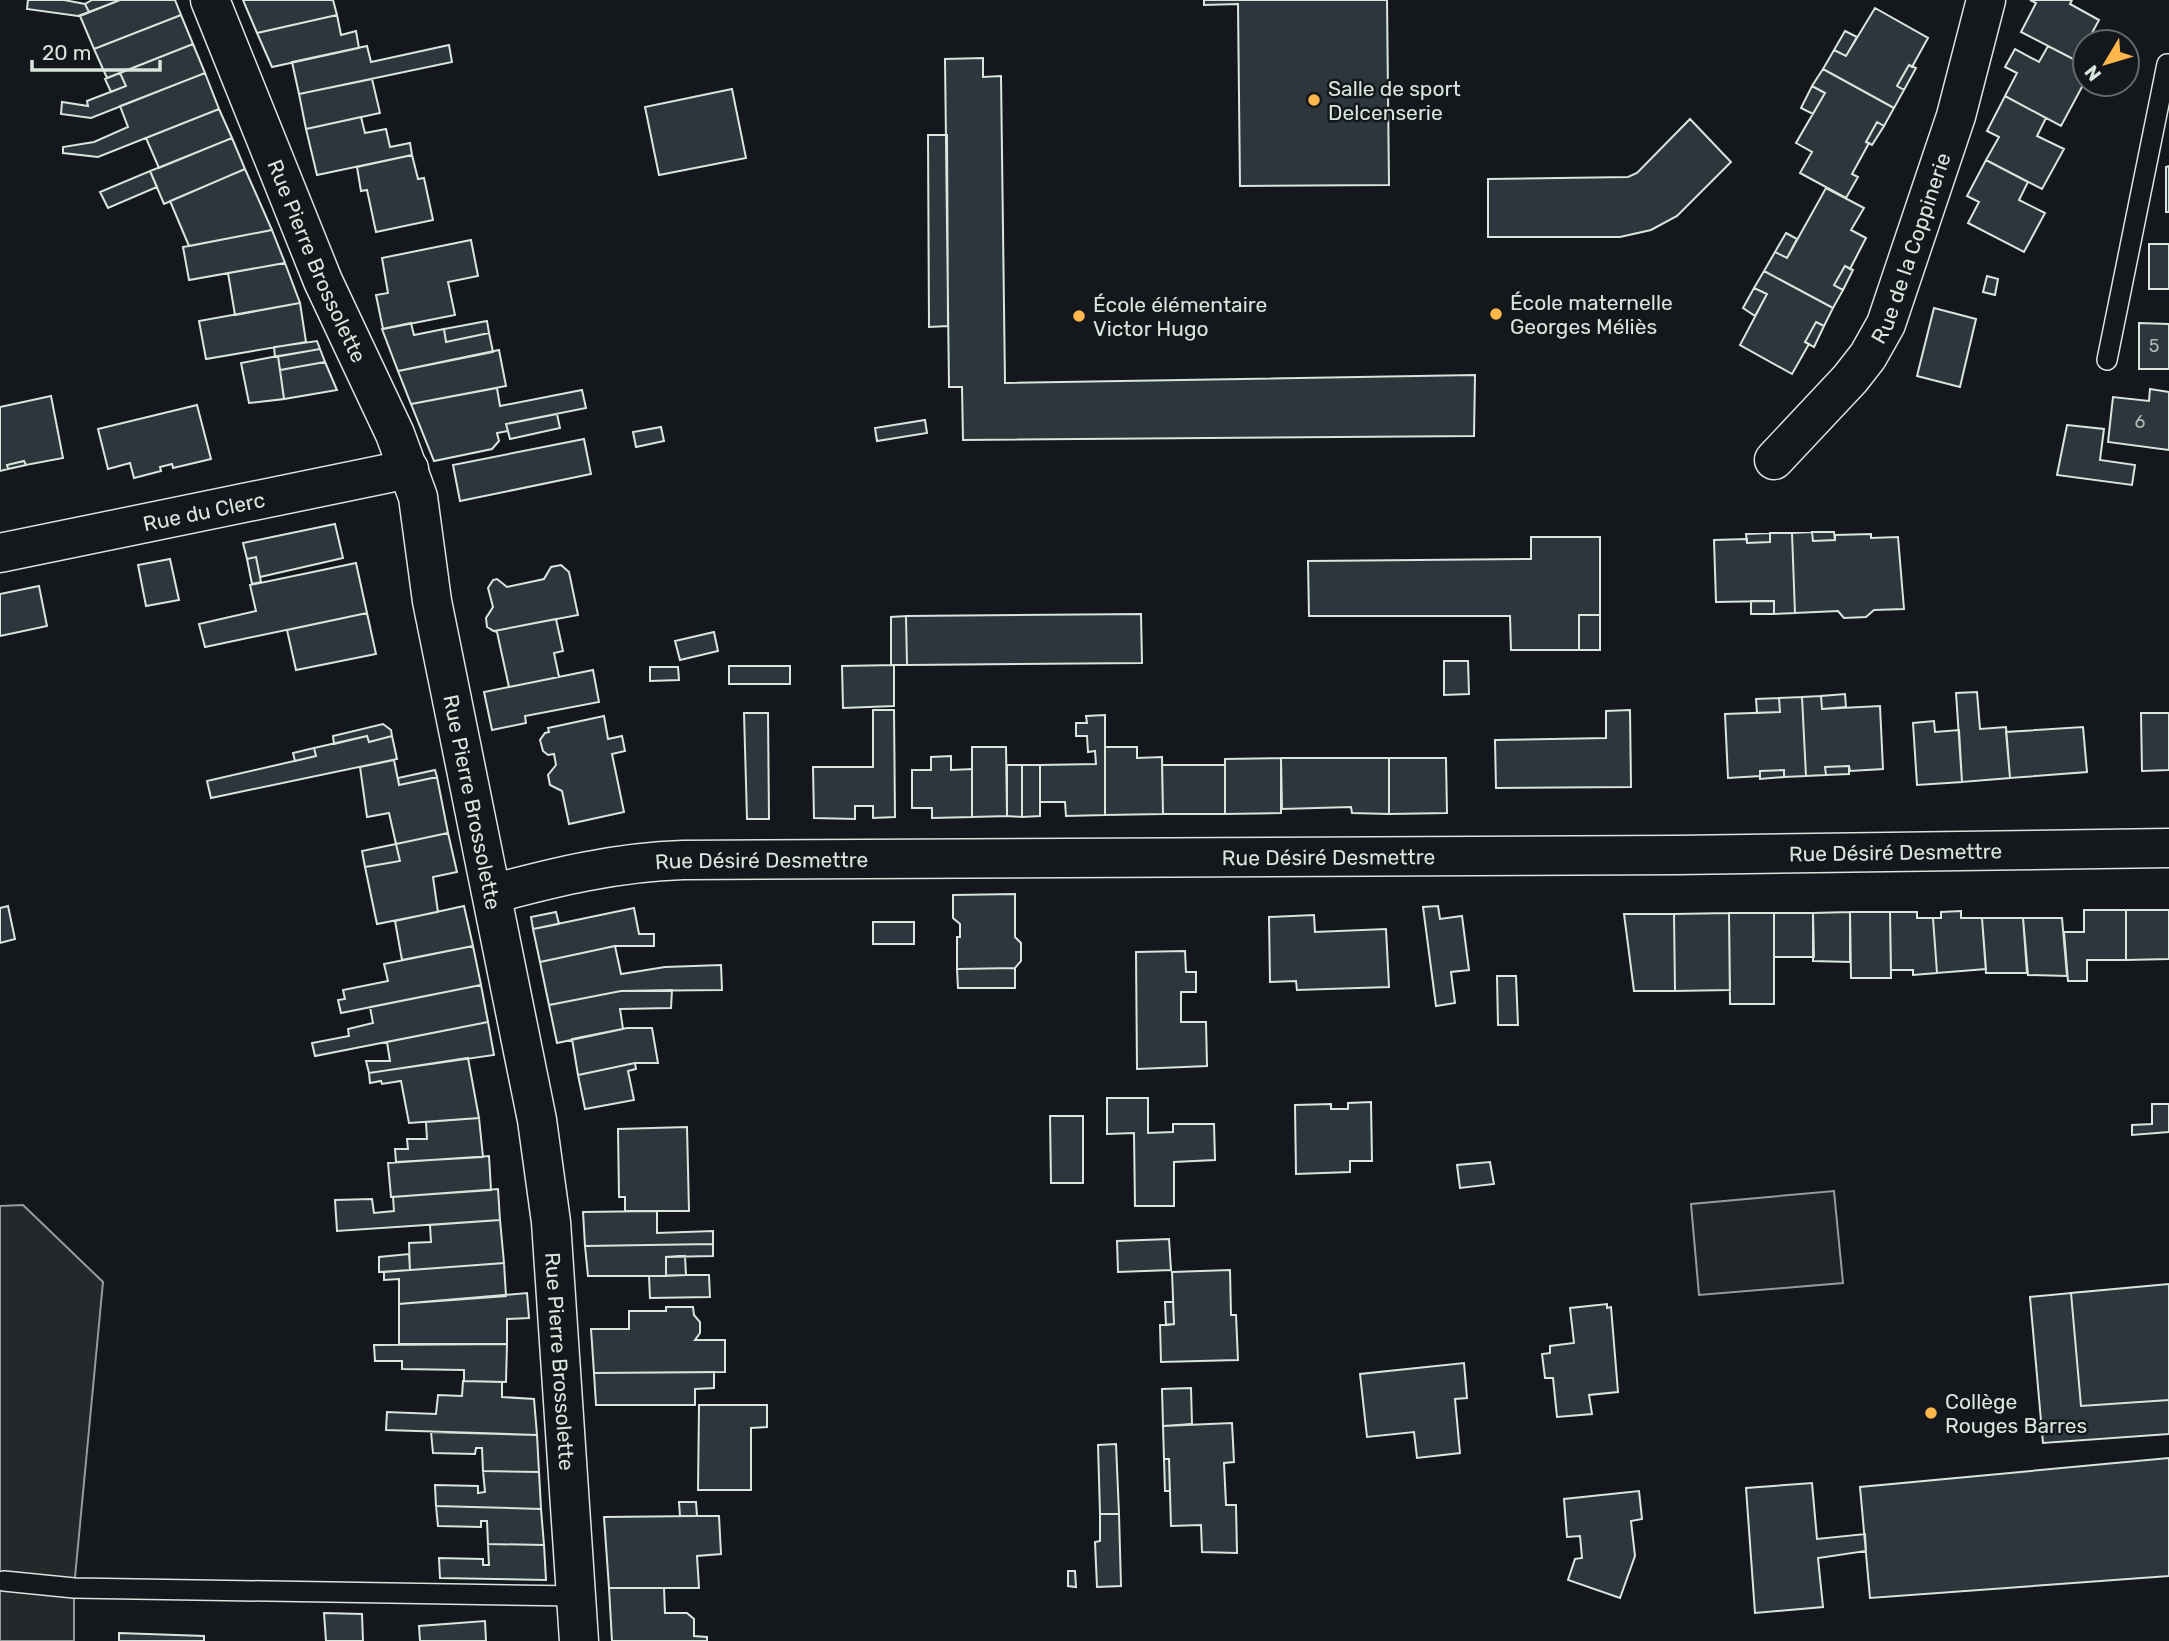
<svg xmlns="http://www.w3.org/2000/svg" width="2169" height="1641" viewBox="0 0 2169 1641" font-family="Rubik,sans-serif">
  <rect width="100%" height="100%" fill="#14181c"/>
  <path fill="#202428" stroke="#939e99" stroke-width="2" d="M1834,1191l9,92 -144,12 -8,-91z"/>
  <path fill="#24282b" stroke="#939e99" stroke-width="2" d="M23,1205l80,77 -29,306v53h-74v-435z"/>
  <path fill="#2c363c" stroke="#d8e6dc" stroke-width="2" d="M28,0h36l21,4 4,8 -11,4 -51,-7z
    M120,0h55l6,15 -87,34 -14,-33z
    M120,0l-31,12 -4,-8 7,-4z
    M243,0h90l4,15 -80,18z
    M1204,0h183l2,185 -149,1 -2,-182 -34,1z
    M2030,0h42l-2,4 29,16 -22,41 -56,-29 15,-29z
    M1875,8l53,30 -16,29 -3,-2 -12,21 7,4 -10,18 -71,-39 11,-19 12,6z
    M181,15l12,29 -86,34 -13,-29z
    M337,15l4,20 15,-4 3,17 -87,19 -15,-34z
    M1845,31l12,6 -11,19 -12,-6z
    M193,44l12,29 -114,45 -30,-4 1,-12 26,4 -1,-5 39,-15 -6,-13z
    M449,45l3,17 -153,32 -7,-32 75,-16 4,16z
    M2048,46l37,19 -2,20 -22,41 -56,-30 12,-23 -12,-6 10,-18 24,13z
    M983,58v19l18,-1 4,307 470,-8 -1,61 -511,4 -1,-53h-13l-4,-328z
    M1909,65l7,3 -12,22 -7,-4z
    M1823,69l71,39 -10,18 -7,-4 -11,20 3,1 -17,31 6,3 -12,21 -46,-25 12,-21 -16,-9 29,-50 -13,-7z
    M120,73l6,13 -15,6 -6,-13z
    M205,73l14,36 -121,48 -35,-4v-6l31,-5 34,-15 -8,-21z
    M372,79l8,34 -74,16 -7,-35z
    M1812,86l13,7 -12,21 -12,-6z
    M732,89l14,69 -87,17 -14,-68z
    M2005,96l41,22 -9,18 27,13 -22,40 -56,-29 13,-23 -12,-6z
    M219,109l13,29 -73,30 -13,-30z
    M361,117l4,16 21,-4 4,18 20,-4 2,12 -95,20 -11,-46z
    M1690,119l41,43 -54,54 -26,14 -31,7h-132v-58l140,-2 9,-4z
    M1877,122l7,4 -12,19 -6,-3z
    M928,135h19l1,191 -19,1z
    M232,138l13,31 -81,35 -14,-33z
    M412,155l6,24 6,-1 9,42 -57,12 -9,-42 -6,1 -4,-24z
    M1986,160l42,22 -9,18 26,13 -21,39 -56,-29 11,-21 -12,-6z
    M2169,166v46h-3v-45z
    M245,169l27,61 -83,16 -19,-45z
    M150,171l7,16 -49,21 -8,-16z
    M1826,188l38,20 -13,22 15,8 -16,31 -5,-3 -11,19 9,5 -10,18 -69,-37 11,-19 12,6z
    M272,230l13,33 -96,17 -6,-33z
    M1786,233l11,6 -10,19 -12,-6z
    M471,240l7,36 -30,6 7,33 -72,14 -7,-34 12,-2 -6,-35z
    M2149,244h20v45h-20z
    M285,263l15,40 -65,12 -7,-42z
    M1845,266l8,4 -10,20 -9,-5z
    M1764,271l69,37 -9,18 -8,-4 -11,20 4,2 -17,30 -52,-29 27,-51 -13,-6z
    M1987,276l11,3 -3,16 -12,-3z
    M1754,288l13,6 -12,22 -12,-8z
    M300,303l6,39 -100,17 -7,-38z
    M1934,308l42,11 -16,68 -43,-11z
    M487,321l2,12 -43,9 -2,-13z
    M1816,322l8,4 -10,21 -9,-5z
    M411,323l3,12 30,-6 2,13 43,-9 4,19 -95,19 -16,-42z
    M2139,323l30,1v45h-30z
    M317,341l3,8 -45,8 -1,-10z
    M320,349l5,13 -45,8 -2,-14z
    M499,350l7,36 -95,18 -13,-33z
    M278,356l6,43 -35,4 -8,-40z
    M325,362l12,28 -53,9 -4,-29z
    M497,388l3,18 82,-16 4,18 -80,16 2,7 -11,2 2,8 -7,8 -58,12 -23,-57z
    M2150,389l19,3v58l-61,-8 5,-45 36,4z
    M51,396l12,62 -37,7 -2,-4 -17,4 1,4 -8,2v-64z
    M197,405l14,54 -38,9 -1,-4 -12,3 1,4 -27,7 -4,-15 -22,6 -10,-40z
    M557,414l3,14 -50,11 -4,-15z
    M925,420l2,13 -50,8 -2,-13z
    M2067,425l37,4 -4,31 35,5 -3,20 -75,-10z
    M661,427l3,14 -28,6 -3,-15z
    M584,439l7,35 -131,27 -7,-36z
    M24,461l2,4 -18,4 -1,-4z
    M335,524l8,34 -83,19 -4,-20 -9,2 -4,-16z
    M1812,532h22l1,8 -22,1z
    M1812,532l1,9 22,-1v-5l36,-1v4l27,-1 6,72 -30,1 -8,7 -22,1 -6,-7 -43,2 -3,-80z
    M1770,533v9l-23,1 -1,-9z
    M1770,533h22l3,80 -21,1v-13l-58,1 -2,-62 33,-1v4l23,-1z
    M1531,537h69v78h-21v35h-68l-1,-34h-201l-1,-55 223,-2z
    M256,557l5,25 -9,2 -5,-25z
    M170,559l9,41 -33,6 -8,-41z
    M356,563l11,50 -162,34 -6,-23 57,-13 -6,-26z
    M561,565l8,7 9,43 -84,16 -7,-4 -1,-9 7,-11 -5,-19 5,-8 4,-1 10,8 37,-8 7,-12z
    M39,586l8,40 -47,10v-42z
    M1751,601h23v13h-23z
    M367,613l9,41 -80,16 -9,-40z
    M1141,614l1,49 -235,2 -1,-49z
    M1579,615h21v35h-21z
    M906,616l1,49h-16v-48z
    M556,619l7,32 -9,2 5,24 -50,10 -12,-55 -3,-1z
    M714,632l4,19 -38,9 -5,-19z
    M1444,661h24l1,33 -25,1z
    M894,665v41l-51,2 -1,-42z
    M729,666h61v18h-61z
    M650,667h28l1,13 -29,1z
    M593,670l6,32 -74,14 1,7 -34,7 -8,-38z
    M1977,692l3,37 26,-2 4,51 -48,4 -6,-89z
    M1845,694l1,13 -24,2 -1,-13z
    M1821,696l1,13 58,-3 3,63 -33,2 -1,-5 -24,1 1,8 -20,1 -4,-79z
    M1802,697l4,79 -22,1v-7l-24,1v5l-32,2 -3,-64 55,-2 -1,-14z
    M1779,698l1,14 -23,1 -1,-14z
    M873,710h21l1,107 -22,1v-12h-18v13l-41,-1 -1,-51h60z
    M1630,710l1,77 -135,1 -1,-48 111,-2v-27z
    M744,713h24l1,106h-22z
    M2141,713h28v57l-27,1z
    M1105,715v100l-39,1 -1,-14h-25v-37l56,-1 -1,-13 -7,1 -1,-16h-11v-13h11l-1,-7z
    M604,716l4,23 14,-3 3,15 -13,3 12,58 -55,12 -7,-33 -12,-6 -2,-10 8,-10 -2,-11 -6,1 -5,-4 -3,-11 5,-7 4,-1 -1,-4z
    M1934,721l1,11 24,-2 3,52 -45,3 -4,-62z
    M383,724l8,6 1,6 -23,6 -2,-6 -33,8 -1,-8z
    M2083,727l4,45 -77,6 -4,-46z
    M367,736l2,6 23,-6 5,23 -186,39 -4,-17 109,-25 -2,-8z
    M972,747h34l1,69 -35,1z
    M1105,747h32v11l25,-1 1,57 -58,1z
    M314,748l2,8 -21,5 -2,-8z
    M951,756v14l21,-1v48l-40,1v-10h-20v-38h19v-13z
    M1281,758v55l-56,1v-55z
    M1281,758h108v56l-37,-1 -1,-6 -69,2z
    M1389,758h57l1,55 -58,1z
    M394,760l5,25 38,-8 11,56 -52,11 -7,-31 -22,4 -7,-50z
    M1007,765h15v52l-15,-1z
    M1022,765h18v51l-18,1z
    M1162,765h63v49h-62z
    M1849,766v8l-23,1 -1,-8z
    M435,770l2,7 -38,8 -1,-7z
    M1784,770v7l-24,2v-8z
    M448,833l9,39 -24,5 5,35 -61,12 -12,-57 35,-6 -4,-17z
    M396,844l4,17 -35,6 -3,-16z
    M1015,894v43l6,6v18l-6,7 -58,1v-32h3v-13l-7,-6v-23z
    M8,906l7,33 -15,4v-35z
    M464,906l9,40 -71,14 -7,-39z
    M1438,906l2,13 22,-3 7,54 -18,2 4,31 -19,3 -13,-99z
    M634,908l5,26h15v12h-39l-75,16 -7,-33z
    M2084,910h42v50h-39v21h-19l-4,-49h20z
    M2126,910h43v49l-43,1z
    M1961,911v7h21l4,51 -49,4 -4,-55h8v-6z
    M556,912l3,12 -26,5 -2,-12z
    M1850,912v50l-37,-1v-48z
    M1850,912h40l1,66h-40z
    M1890,912h27v6h16l4,55 -24,2v-5h-22z
    M1729,913h45v91h-44z
    M1729,913l1,77 -55,1 -1,-77z
    M1774,913h39l1,44h-40z
    M1624,914h50l1,77h-41z
    M1314,915l1,17 71,-3 3,58 -92,3 -1,-9 -26,1 -1,-65z
    M1982,918h41l4,55h-41z
    M2023,918h39l5,58 -39,-1z
    M873,922h41v22h-41z
    M473,946l8,39 -140,28 -3,-13 7,-1 -2,-9 45,-9 -4,-17z
    M615,946l6,28 44,-7 56,-2 1,25 -101,1 -72,14 -9,-43z
    M1185,951l1,21h10v20h-15v30h25l1,44 -70,3 -1,-117z
    M1015,968v20h-57l-1,-19z
    M1497,976h19l2,49h-20z
    M481,985l7,37 -173,34 -3,-13 37,-7 -1,-7 25,-6 -3,-16z
    M672,990l-1,18 -51,1 3,20 -66,14 -8,-38 72,-14z
    M488,1022l6,33 -125,18 -3,-12h24l-3,-19z
    M627,1028h25l6,35h-23l-57,12 -6,-36z
    M468,1058l11,60 -70,5 -8,-42 -19,3 -1,-3 -11,2 -1,-10z
    M635,1063l1,6 -8,2 6,29 -49,9 -7,-34z
    M1107,1098h41v35l25,-1v-8h41l1,36 -41,2v44h-39l-1,-73 -27,1z
    M1371,1102l1,59h-22v11l-54,2 -1,-69 36,-1v5h17v-6z
    M2152,1104h17v28l-37,3v-10l20,-1z
    M1050,1116h33v67h-32z
    M479,1118l4,39 -87,5 -1,-13h13l-1,-10h20l-1,-17z
    M687,1127l2,84h-64v-14h-6l-1,-68z
    M489,1156l2,34 -100,7 -3,-34z
    M1490,1162l4,22 -34,4 -3,-23z
    M498,1189l2,31 -163,11 -2,-31 37,-1 2,14 20,-2 -1,-14z
    M657,1211v22l56,-2v13l-128,2 -2,-34z
    M500,1220l4,43 -94,7 -1,-27 22,-1 -1,-17z
    M1169,1239l2,31 -53,2 -1,-31z
    M713,1244v12l-47,1v19h-78l-3,-30z
    M409,1254l1,16 -31,2v-15z
    M685,1256l1,19 -20,1v-19z
    M504,1263l2,33 -107,8v-25l-15,1v-8z
    M1230,1270l1,45h5l2,45 -77,2 -1,-37 14,-1 -2,-52z
    M686,1275h23l1,22 -60,1 -1,-22z
    M2169,1284v116l-88,6 -10,-113z
    M527,1293l2,25 -22,1v25h-108v-40z
    M2071,1293l10,113 88,-6v34l-126,9 -13,-146z
    M1165,1302h8l1,22 -8,1z
    M1607,1304v4l4,-1 7,85 -29,3 3,19 -35,3 -4,-39h-8l-3,-24 8,-1v-7l24,-3 -4,-35z
    M666,1307h27l1,8 6,7v11l-5,7h30v32l-131,1 -3,-44h38v-18h37z
    M507,1344l-1,38 -42,-1v-11l-62,-1v-8h-27l-1,-16z
    M1464,1363l3,35 -12,1 5,54 -43,5 -3,-26 -47,5 -7,-63z
    M714,1372v16l-19,1v16h-99l-2,-32z
    M463,1381l39,1v15l32,2 3,36 -151,-5 1,-18 49,2 2,-19 24,1z
    M1191,1388l1,36 -29,2 -1,-37z
    M699,1405h68v22l-16,1v62h-53z
    M1232,1423l2,39 -10,1 2,42h10l1,48 -35,-1 -1,-27 -30,1 -2,-67h-5l-1,-33z
    M431,1432l106,3 2,37 -56,-1 -1,-23h-6l-1,6 -42,-1z
    M1116,1444l3,70h-19l-2,-69z
    M2169,1458v118l-299,22 -10,-111z
    M1164,1459h5l1,32h-5z
    M483,1471l56,1 2,37 -105,-3 -1,-21 43,1v7l7,-1z
    M1812,1483l5,56 48,-5 1,17 -48,7 5,49 -68,6 -9,-125z
    M1639,1491l3,28 -11,2 4,35 -15,42 -52,-18 7,-21 7,-1 -2,-22 -13,1 -3,-38z
    M679,1502h17l1,14h-17z
    M436,1506l105,3 3,36 -56,-1 -1,-23h-6v6l-43,-1z
    M1100,1514h19l2,72 -24,1 -2,-45 5,-1z
    M697,1516h22l2,38 -24,2 2,32h-90l-5,-71z
    M488,1544l56,1 2,35 -106,-2 -1,-20 44,1v6h6z
    M1068,1571h7l1,16 -8,-1z
    M609,1588h55l1,25h22l7,6v17l13,1v4h-95z
    M324,1613l38,1 1,27h-37z
    M485,1621l1,20h-66l-1,-15z
    M119,1633l85,3v5h-85z"/>
  <g fill="none" stroke-linecap="round" stroke-linejoin="round">
    <defs>
      <path id="service" d="M2107,360l60,-296h2
        M4,1581l70,7 502,8"/>
      <g id="minor">
        <path id="s1" d="M210,0l113,281 72,153 23,63 14,104 105,519 14,102 28,419"/>
        <path id="s2" d="M1774,460l76,-81 18,-23 18,-32 70,-208 30,-116"/>
        <path id="s3" d="M0,553l409,-84"/>
        <path id="s4" d="M492,894c63,-17 125,-32 191,-34l994,-5 492,-7"/>
      </g>
    </defs>
    <use href="#service" stroke="#d8e6dc" stroke-width="22"/>
    <use href="#minor" stroke="#d8e6dc" stroke-width="41"/>
    <use href="#service" stroke="#14181c" stroke-width="19"/>
    <use href="#minor" stroke="#14181c" stroke-width="38"/>
  </g>
  <g fill="#ffb74d" stroke="#14181c" stroke-width="2.5">
    <circle cx="1314" cy="100" r="7"/>
    <circle cx="1496" cy="314" r="7"/>
    <circle cx="1079" cy="316" r="7"/>
    <circle cx="1931" cy="1413" r="7"/>
  </g>
  <g text-anchor="middle" dominant-baseline="central" stroke-width="5" stroke-linejoin="round" paint-order="stroke">
    <g font-size="18" fill="#adbab4">
      <text x="2154" y="346">5</text>
      <text x="2140" y="422">6</text>
    </g>
    <g font-size="21" fill="#d8e6dc" stroke="#14181c" text-anchor="start">
      <text x="1328" y="88">Salle de sport<tspan x="1328" dy="24">Delcenserie</tspan></text>
      <text x="1510" y="302">École maternelle<tspan x="1510" dy="24">Georges Méliès</tspan></text>
      <text x="1093" y="304">École élémentaire<tspan x="1093" dy="24">Victor Hugo</tspan></text>
      <text x="1945" y="1401">Collège<tspan x="1945" dy="24">Rouges Barres</tspan></text>
    </g>
    <g font-size="21" fill="#d8e6dc" stroke="#14181c">
      <text stroke="none"><textPath href="#s2" startOffset="257">Rue de la Coppinerie</textPath></text>
      <text stroke="none"><textPath href="#s1" startOffset="282">Rue Pierre Brossolette</textPath></text>
      <text stroke="none"><textPath href="#s3" startOffset="208">Rue du Clerc</textPath></text>
      <text stroke="none"><textPath href="#s1" startOffset="849">Rue Pierre Brossolette</textPath></text>
      <text stroke="none"><textPath href="#s4" startOffset="1407">Rue Désiré Desmettre</textPath></text>
      <text stroke="none"><textPath href="#s4" startOffset="840">Rue Désiré Desmettre</textPath></text>
      <text stroke="none"><textPath href="#s4" startOffset="273">Rue Désiré Desmettre</textPath></text>
      <text stroke="none"><textPath href="#s1" startOffset="1416">Rue Pierre Brossolette</textPath></text>
    </g>
  </g>
  <g transform="translate(2106 63) rotate(232)"><circle r="33" fill="#14181c" stroke="#626a69" stroke-width="2"/>
  <path d="M0-5L12 26L0 18L-12 26Z" fill="#ffb74d"/>
  <text y="-10" font-size="19" font-weight="bold" text-anchor="middle" fill="#d8e6dc">N</text>
  </g>
  <path d="M32 60v10h128v-10" fill="none" stroke="#d8e6dc" stroke-width="3.5"/>
  <text x="42" y="60" font-size="21" fill="#d8e6dc" stroke="#14181c" stroke-width="5" paint-order="stroke">20 m</text>
</svg>
